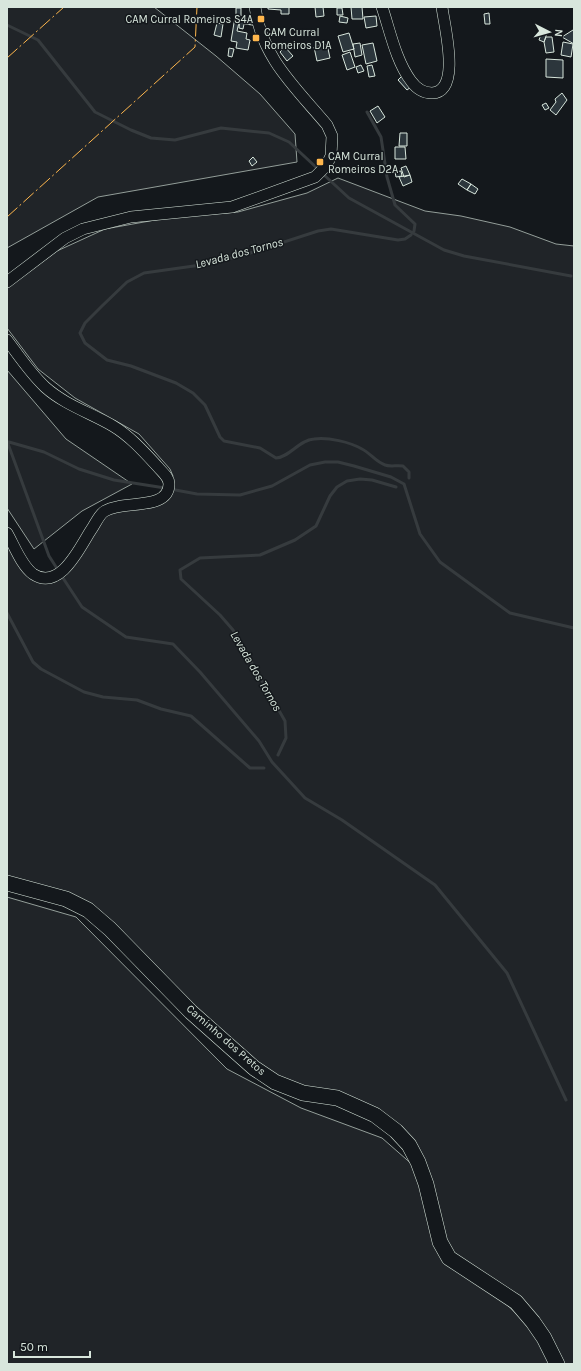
<svg xmlns="http://www.w3.org/2000/svg" width="581" height="1371" viewBox="0 0 581 1371" font-family="Karla,sans-serif">
  <rect width="100%" height="100%" fill="#14181c"/>
  <path fill="#202428" stroke="#939e99" fill-rule="evenodd" d="M7,7h147l62,49 44,38 35,40 2,28 -199,35 -91,51z
    M338,178l87,33 36,5 49,11 46,17 18,2v1118h-567v-467l69,20 151,152 74,39 81,30 40,35 -47,-58 -100,-33 -209,-183 -59,-16v-350l26,41 21,3 50,-66 48,-8 19,-20 2,-7 -3,-7 -31,-35 -64,-36 -37,-29 -31,-41v-40l50,-37 48,-22 67,-12 66,-5 69,-19zM473,1274l24,15 44,47z
    M7,370l59,69 66,45 -50,27 -48,38 -27,-41z"/>
  <g fill="none" stroke-linecap="round" stroke-linejoin="round">
    <path stroke="#363b3e" stroke-width="3" d="M7,25l31,15 57,72 36,18 20,8 24,2 46,-12 48,5 20,9 30,28
      M367,112l14,25 6,40 8,28 20,19 -1,7
      M323,174l26,24 95,52 20,6 107,20
      M7,441l42,115 9,14
      M9,442l35,10 35,17 35,11 51,8
      M409,478v-6l-6,-6c-6,-1 -13,1 -18,-1 -9,-3 -15,-12 -23,-16 -12,-7 -34,-12 -48,-10 -15,1 -24,18 -38,19l-16,-10 -36,-7 -4,-4 -15,-32 -12,-12 -17,-10 -45,-17 -24,-6 -22,-17 -5,-10 5,-10 17,-17 25,-24 17,-9 64,-9 39,-10 71,-23 13,-2 67,11 7,-1 6,-4
      M170,489l27,5 43,1 32,-9 38,-21 15,-3h13l16,4 37,11 13,7 16,50 20,28 70,51 64,15
      M61,575l21,32 44,30 47,7 27,28 59,69 13,21 33,36 37,22 93,65 72,88 59,127
      M7,613l26,49 8,7 43,23 19,5 34,3 24,9 30,7 59,52h14
      M278,755l8,-17 -1,-17 -52,-91 -13,-15 -39,-36 -1,-9 20,-12 60,-3 35,-15 21,-14 14,-30 7,-9 10,-6 13,-2 12,1 24,7"/>
  </g>
  <path fill="#2c363c" stroke="#d8e6dc" d="M268,7h21v7h-8v-4l-13,-1z
    M315,7h8l1,9 -8,1z
    M351,7h11l1,12h-11z
    M236,8h5v8h-5z
    M337,8h5l1,7h-6z
    M489,13l1,11h-5l-1,-10z
    M340,16l8,2 -1,5 -8,-1z
    M376,16l1,10 -11,2 -2,-11z
    M218,17l6,1 -1,6 -6,-1z
    M235,17l5,1 -3,13 10,2 -1,6 4,1 -2,10 -12,-2 1,-6 -6,-1z
    M240,18l5,1 -2,10 -4,-1z
    M245,19h7l1,6 -9,-1z
    M217,23l6,1 -2,13 -7,-2z
    M573,30l1,1v13l-12,-7z
    M542,31l5,2 -3,9 -5,-2z
    M349,33l5,16 -11,3 -5,-16z
    M546,37h6l2,15 -8,1 -2,-11z
    M563,42l10,2 -2,13 -10,-2z
    M360,43l2,12 -7,2 -2,-13z
    M373,43l4,18 -11,3 -4,-19z
    M327,44l3,14 -13,3 -3,-14z
    M285,47l8,9 -6,5 -7,-9z
    M229,48l5,1 -2,8 -4,-1z
    M350,52l5,15 -8,3 -5,-15z
    M546,59l17,1v18l-17,-1z
    M361,65l3,6 -6,2 -2,-6z
    M372,65l3,11 -6,1 -2,-11z
    M402,76l9,11 -4,3 -9,-10z
    M562,93l5,7 -11,15 -6,-5 6,-8 -1,-3z
    M546,103l3,5 -4,2 -3,-5z
    M378,106l7,11 -8,6 -7,-12z
    M400,133h7v13h-8z
    M395,147h10l1,12h-11z
    M253,157l4,5 -5,4 -3,-5z
    M406,166l4,9 -6,2 -3,-9z
    M401,171l1,5 -6,1 -1,-5z
    M410,175l2,7 -9,4 -4,-9z
    M462,179l9,5 -4,6 -9,-6z
    M471,184l7,5 -3,5 -8,-4z"/>
  <g fill="none" stroke-linecap="round" stroke-linejoin="round">
    <defs>
      <path id="minor" d="M382,7c8,24 14,54 29,74 5,7 12,12 21,12 30,-1 12,-68 10,-86
        M7,282l58,-44 18,-9 48,-12 101,-10 83,-30 11,-11 5,-10 1,-20 -5,-11c-31,-37 -66,-68 -72,-118
        M7,340c12,16 23,33 38,47 20,18 46,26 68,39 17,10 32,27 45,41 4,5 11,10 11,17 0,27 -46,16 -64,27 -6,3 -10,14 -14,19 -11,17 -31,62 -58,44 -12,-9 -19,-29 -26,-41"/>
      <path id="major" d="M7,883l59,16 22,11 22,19 81,83 63,56 21,14 28,11 34,5 38,17 21,16 13,14 9,17 8,22 14,58 9,16 67,44 17,20 11,16 13,26"/>
    </defs>
    <use href="#minor" stroke="#d8e6dc" stroke-width="12"/>
    <use href="#major" stroke="#d8e6dc" stroke-width="16"/>
    <use href="#minor" stroke="#14181c" stroke-width="11"/>
    <use href="#major" stroke="#14181c" stroke-width="15"/>
    <path stroke="#ffb74d" stroke-width="1" stroke-dasharray="14 3 2 3" stroke-linecap="butt" d="M7,58l57,-51
      M7,217l188,-170 2,-40"/>
  </g>
  <g fill="#ffb74d" stroke="#14181c" stroke-width="1.5">
    <rect x="257" y="15" width="8" height="8" rx="2"/>
    <rect x="252" y="34" width="8" height="8" rx="2"/>
    <rect x="316" y="158" width="8" height="8" rx="2"/>
  </g>
  <g text-anchor="middle" dominant-baseline="central" stroke-width="3" stroke-linejoin="round" paint-order="stroke">
    <g font-size="11" fill="#d8e6dc" stroke="#14181c" text-anchor="start">
      <text x="253" y="19" text-anchor="end">CAM Curral Romeiros S4A</text>
      <text x="264" y="32">CAM Curral<tspan x="264" dy="13">Romeiros D1A</tspan></text>
      <text x="328" y="156">CAM Curral<tspan x="328" dy="13">Romeiros D2A</tspan></text>
    </g>
    <g font-size="11" fill="#d8e6dc" stroke="#14181c">
      <text transform="translate(226 1040) rotate(41)">Caminho dos Pretos</text>
    </g>
    <g font-size="12" font-style="italic" fill="#d8e6dc" stroke="#14181c">
      <text transform="translate(239 253) rotate(-15)">Levada dos Tornos</text>
      <text transform="translate(256 671) rotate(60)">Levada dos Tornos</text>
    </g>
  </g>
  <rect width="581" height="1371" fill="none" stroke="#d8e6dc" stroke-width="16"/>
  <g transform="translate(549 32) rotate(96)" stroke="#14181c" stroke-width="3" paint-order="stroke">
  <path d="M0-3L7 15L0 10L-7 15Z" fill="#d8e6dc"/>
  <text y="-6" font-size="11" font-weight="bold" text-anchor="middle" fill="#d8e6dc">N</text>
  </g>
  <path d="M14 1351v6h76v-6" fill="none" stroke="#d8e6dc" stroke-width="2"/>
  <text x="20" y="1351" font-size="12" fill="#d8e6dc" stroke="#14181c" stroke-width="3" paint-order="stroke">50 m</text>
</svg>
